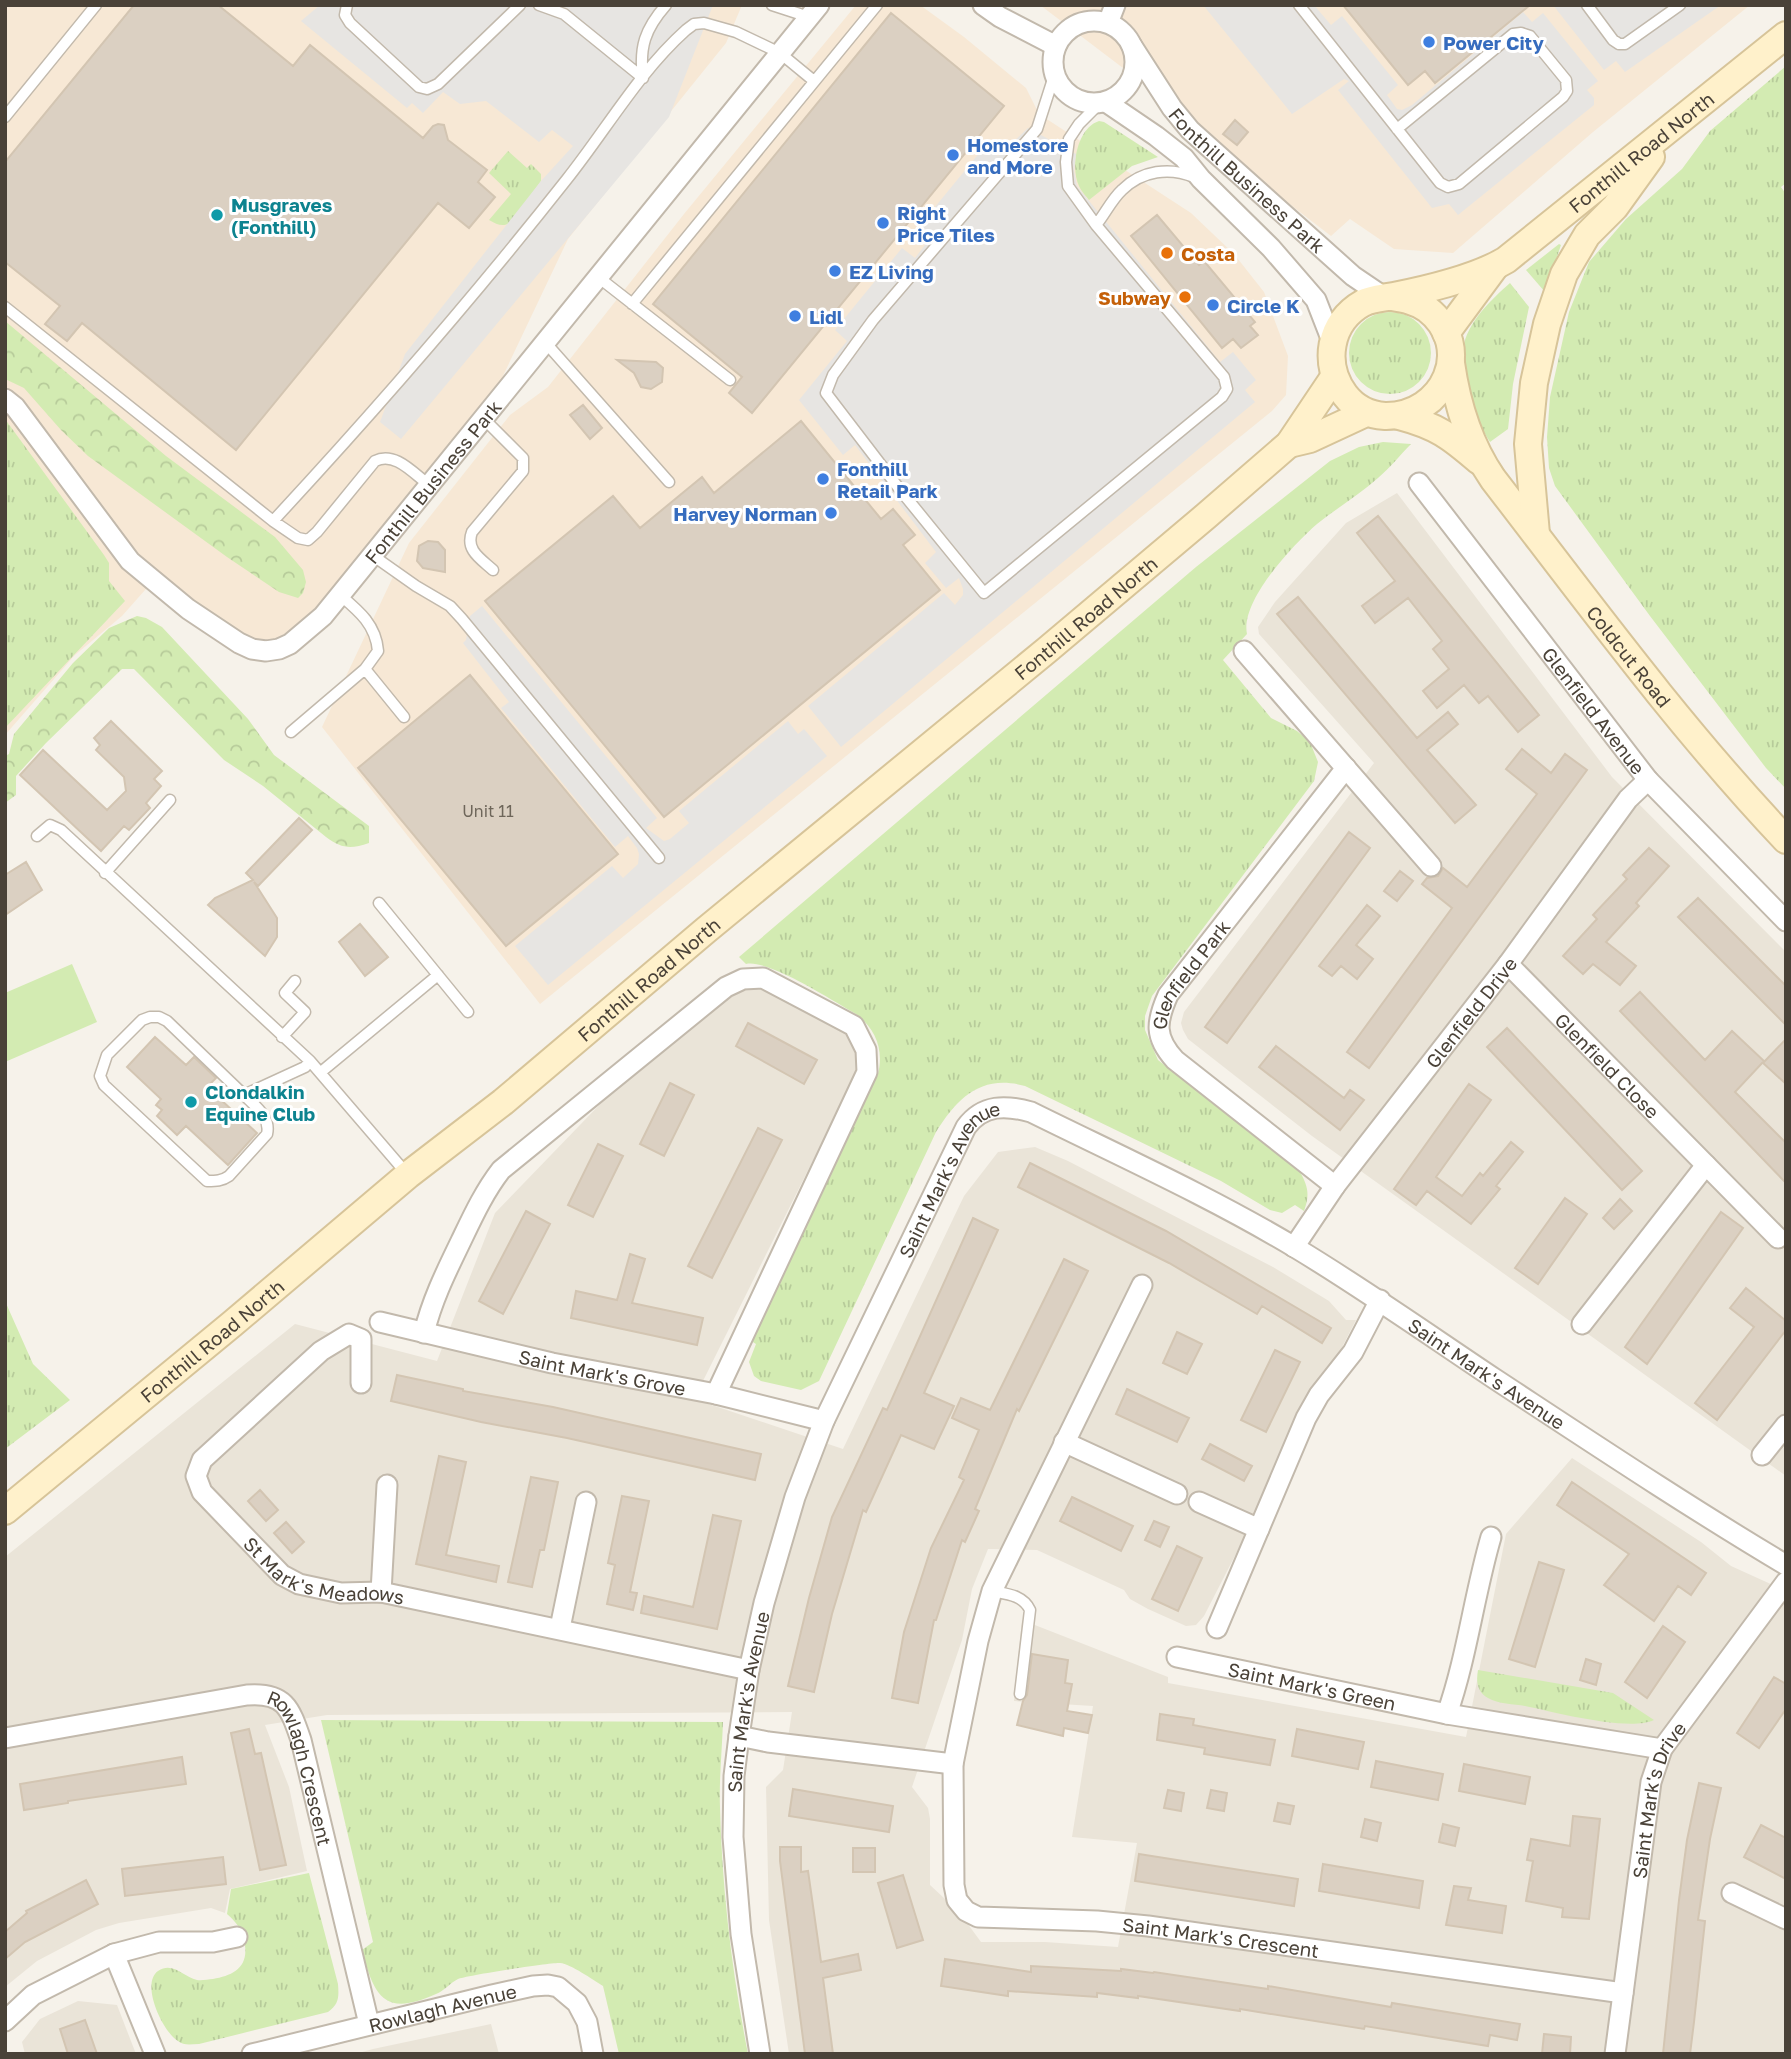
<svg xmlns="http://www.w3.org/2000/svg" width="1791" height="2059" viewBox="0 0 1791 2059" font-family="'Golos Text',sans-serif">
  <defs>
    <pattern id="grass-tufts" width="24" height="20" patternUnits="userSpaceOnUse" patternTransform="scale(1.75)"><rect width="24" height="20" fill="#d3ebb2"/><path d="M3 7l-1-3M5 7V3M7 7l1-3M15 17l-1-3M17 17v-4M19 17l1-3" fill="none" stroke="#b7cb9a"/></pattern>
    <pattern id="forest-crowns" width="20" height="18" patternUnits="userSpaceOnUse" patternTransform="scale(1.75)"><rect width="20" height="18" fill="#d3ebb2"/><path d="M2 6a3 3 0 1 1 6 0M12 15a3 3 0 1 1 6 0" fill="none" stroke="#b7cb9a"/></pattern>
  </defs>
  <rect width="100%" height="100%" fill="#f6f2ea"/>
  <path fill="#eae4d8" d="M1397,493l215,284 174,175v524l-474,-340 -124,-97 -5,-9 -2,-7 3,-11 190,-249 -115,-129 -1,-7 17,-25 71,-79z
    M745,976l94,49 16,21 3,24 -164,329 149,50 121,-253 34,-44 37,-5 33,14 205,106 56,34 17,19h10l-152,296 -8,9 -10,1 -38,-17 -18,-10 -6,-9 -87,-40 -49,-1 -16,40 -10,51 -50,147 16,21 2,11v66l29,27 22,30h64l73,5 19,-104 -65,-6 21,-131 -79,-5 8,-81 146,57v6l298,54 40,-203 66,-76 129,84 30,24 55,25v463h-997l-20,-134 -3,-133 17,-17 9,-58 -465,3 -62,10 24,62 18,84 -77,18 -5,24 -14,-5 -92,15 -23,7 -59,31 -32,26v-430l290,-233 142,37 58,-148 224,-232z
    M78,2001l39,4 19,49h-111l-3,-12 18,-23z
    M491,2024l8,30h-144l18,-5z"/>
  <path fill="#f7e8d5" d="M5,5h737l-16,38 -158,196 -85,179 -160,198 -57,35 -113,-70 -31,35 -47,39 -70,80z
    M856,5h64l44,32 62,51 13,26 152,99 43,41 30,38 24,64 -2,39 -14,16 -732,593 -218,-277 87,-184 101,-128 38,-28 136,-173z
    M1040,5h710l-157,127 -140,121 -59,-4 -44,-30 -19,17 -61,-47 -68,-61z"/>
  <path fill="url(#grass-tufts)" d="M1786,66v117l-5,4 5,7v312l-2,14 2,4v265l-20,-21 -116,-152 -95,-130 -6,-18 -2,-31 3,-40 19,-85 20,-50 37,-43 56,-50 28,-38z
    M1099,121l5,1 54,35 -26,9 -43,34c-3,-4 -8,-9 -10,-14 -9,-19 -2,-58 20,-65z
    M508,151l19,17 4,-4 10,10v7l-29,40c-8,7 -14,4 -23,-1l22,-26 -22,-21z
    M1559,244l2,1 -16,47 -19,-22z
    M1510,283l19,24 -16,77 -5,45 -18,13c-16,-25 -32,-63 -27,-93 4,-27 28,-49 47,-66z
    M1349 353a41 41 0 1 1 82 0a41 41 0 1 1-82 0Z
    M5,419l99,136 5,8v18l16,20 -120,127z
    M1383,442l28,2c-11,11 -21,24 -33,34 -19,17 -41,30 -61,46 -24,21 -77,77 -70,110l-24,26 48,58 26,13 13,11 8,20 -4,19 -162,215 -7,20v14l13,30 142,112c8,14 10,23 4,39l-9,-6 -13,8 -12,-3 -49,-29 -196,-95c-43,-12 -67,11 -89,46l-117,249 -18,9 -40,-9 -7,-5 -5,-14 7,-18 -8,-5 130,-265c6,-24 -2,-45 -22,-60 -23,-13 -87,-55 -110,-50l-7,-7 457,-390 134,-106 29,-14z
    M5,1301l28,63 37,36 -65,49z
    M1478,1670l135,23 41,27c-25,12 -100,-8 -129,-14 -11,-2 -27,-2 -37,-8 -11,-6 -12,-17 -10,-28z
    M321,1720l402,2c-1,28 -4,57 -3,86 2,82 12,165 28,246h-129l-16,-68c-10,-6 -32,-22 -43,-23 -8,-1 -96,13 -102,16 -8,4 -14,12 -22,15 -53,24 -62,1 -74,-44l11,-8z
    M309,1873l29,111c1,13 1,20 -10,28l-129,32c-8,0 -15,2 -21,-3 -15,-9 -38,-57 -20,-70 15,-10 25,6 39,9 5,1 11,-1 16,-1 19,-3 35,-11 32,-33 -1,-15 -8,-23 -18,-32l4,-25z"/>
  <path fill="url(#forest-crowns)" d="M5,321l161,135 109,81 28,33 3,12 -3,11 -5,5 -19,-6 -52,-35 -139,-101 -27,-26 -37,-42 -19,-9z
    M137,616l9,2 16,9 86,92 26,36 95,71v17c-18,6 -27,6 -43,-6l-63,-51 -39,-26 -90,-91h-12l-76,74 -30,33v19l-11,8v-47l4,-2 5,-20 59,-71 36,-35z"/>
  <path fill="#d3ebb2" d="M72,964l25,58 -92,40v-69z"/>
  <path fill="#e7e5e2" d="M320,5h393l-44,112 -268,322 -21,-17 25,-68 136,-173 32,-35 -21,-16 -13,12 -53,-41 -26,3 -17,-12 -20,21 -11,-10 -5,5 -106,-87z
    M1203,5h111l17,20 11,-9 56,69 -11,10 10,14 5,1 10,-5 111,-93 9,10 11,-9 55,68 -11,9 7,8v7l-136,110 -9,-11 -17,4 -94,-118 11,-9 -5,-2 -52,35z
    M1553,5h168l-96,67 -9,-11 -12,9z
    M1028,128l48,26 -2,17 3,15 143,176 13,-10 23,28 -11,10 10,12 -414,345 -33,-41 136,-113 11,12 8,-10v-6l-4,-11 -13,10 -21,-25 11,-11 -81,-107 -12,10 -44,-55 48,-59 -12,-11 67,-82 13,10 10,-13 -13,-10 73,-89 13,10z
    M482,606l175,212 -11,10 18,13 6,-2 19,-16 -10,-12 109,-90 10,13 6,-5 23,27 -279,229 -33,-39 97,-80 11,12 15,-14 1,-10 -2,-6 -9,-12 -13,11 -114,-139 8,-6 -46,-59 3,-3 4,-24z"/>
  <path fill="#dbd0c2" stroke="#d3c5b2" stroke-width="2" d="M134,5h84l75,61 17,-21 113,93 10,-12 5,-2 6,1 4,15 39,30 -9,12 17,15 -26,31 -31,-25 -202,247 -154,-127 -15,18 -22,-17 15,-18 -55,-44v-100z
    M1343,5h187l-95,78 -10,-12 -17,14z
    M891,13l113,93 -252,307 -23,-20 13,-16 -89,-73z
    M1235,120l13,12 -11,13 -14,-11z
    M1157,215l42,50 5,-4 51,61 -5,4 8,9 -17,13 -8,-9 -11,9 -91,-112z
    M617,360l39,2 7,6 -1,14 -11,7 -10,-2 -7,-14z
    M583,405l19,23 -12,11 -20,-24z
    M801,421l80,98 12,-10 22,26 -12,10 37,45 -276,227 -179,-216 128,-105 27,32 62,-51 12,16z
    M1378,516l161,199 -21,17 -30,-36 -9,7 -15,-18 -27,23 -14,-17 26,-22 -16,-20 9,-8 -34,-43 -33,25 -13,-17 33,-25 -38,-48z
    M428,541l10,1 7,8v22l-22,-4 -6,-7 2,-15z
    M1298,597l119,141 31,-26 10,12 -31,26 49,55 -21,18 -178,-209z
    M470,675l148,179 -112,92 -148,-178z
    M111,721l51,50 -8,8 7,7 -15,17 4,5 -21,22 -5,-4 -23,25 -81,-76 23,-25 64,60 19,-19 -2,-14 -28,-27 4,-5 -6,-7z
    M1522,749l29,24 14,-19 22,16 -218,298 -22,-16 105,-144 -30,-24 5,-6 11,-2 5,-8 24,19 70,-93 -31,-25z
    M299,818l13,12 -54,56 -4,-4 23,36v19l-12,19 -57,-51 7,-7 38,-18 -7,-7z
    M1349,832l21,16 -143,195 -22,-16z
    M1649,848l20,18 -33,37 3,3 -33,36 30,24 -16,19 -27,-21 -10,10 -20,-18 34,-37 -4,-4 34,-36 -4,-4z
    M26,862l16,28 -37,25v-40z
    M1400,871l13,10 -16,20 -13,-10z
    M1698,898l88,88v39l-108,-108z
    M1367,905l13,11 -24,29 17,14 -16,20 -16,-13 -9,10 -13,-10z
    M360,924l28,33 -23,19 -26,-34z
    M1640,992l65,68 27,-29 32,30 -29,31 51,51v40l-166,-172z
    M748,1023l69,37 -13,24 -68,-38z
    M1507,1028l135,143 -20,19 -135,-143z
    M155,1037l31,28 8,-8 22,21 -9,9 50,46 -29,32 -42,-39 -9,9 -20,-19 5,-6 -6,-5 5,-6 -34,-32z
    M1786,1039v45l-23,-21z
    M1276,1046l68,52 6,-8 14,10 -24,30 -81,-63z
    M670,1083l24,12 -30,61 -24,-12z
    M1469,1084l22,16 -55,77 26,19 18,-23 3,3 28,-34 12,10 -27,34 4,3 -29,35 -44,-33 -11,14 -22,-16z
    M758,1128l24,12 -70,138 -24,-12z
    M598,1144l25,12 -30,61 -25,-12z
    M1030,1163l136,68 165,97 -9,15 -60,-37 -5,8 -88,-51 -151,-76z
    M1565,1198l22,16 -49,70 -23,-16z
    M1620,1199l12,12 -18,18 -11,-11z
    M526,1211l24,13 -47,90 -24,-13z
    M1721,1212l22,16 -96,136 -22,-17z
    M973,1218l25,12 -74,163 30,13 -20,43 -33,-14 -35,77 -3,-2 -31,104 -18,78 -26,-6 21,-88 23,-81 51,-109 4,2z
    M630,1254l15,5 -13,44 71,15 -6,27 -126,-27 5,-27 41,9z
    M1064,1259l24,12 -69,140 -2,-2 -42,100 4,2 -14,31 -3,-2 -26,80h-2l-16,83 -26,-5 12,-66 27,-84 33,-68 -5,-3 20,-47 -27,-12 9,-20 29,12z
    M1746,1288l40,33v9l-69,90 -22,-17 59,-76 -24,-19z
    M1177,1332l25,12 -15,30 -24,-11z
    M1275,1350l25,12 -34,70 -25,-12z
    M397,1375l66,14v2l90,16 208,47 -6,26 -188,-42 -86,-16 -90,-21z
    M1127,1389l62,29 -12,24 -61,-28z
    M1210,1444l42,22 -8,15 -42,-22z
    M439,1456l27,6 -20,93 53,11 -3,16 -80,-18z
    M531,1477l27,5 -14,68h-4l-8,37 -24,-5z
    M1572,1482l134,91 -15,22 -13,-9 -24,35 -50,-36 25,-31 -72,-49z
    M260,1490l18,20 -12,11 -18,-20z
    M622,1496l27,5 -19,91 7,1 -4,17 -26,-6 8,-39 -7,-2z
    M1072,1497l61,29 -12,25 -61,-30z
    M713,1515l28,6 -24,108 -76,-16 3,-17 49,11z
    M1154,1521l15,6 -9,20 -15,-7z
    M286,1522l18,20 -12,11 -18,-20z
    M1177,1546l25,12 -24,53 -26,-12z
    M1539,1562l25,8 -29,97 -26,-8z
    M1663,1626l22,16 -38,56 -22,-16z
    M1032,1654l36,6 -3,23 7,1 -5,27 25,4 -4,18 -24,-5 -1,8 -46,-11 6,-24 4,-6z
    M1586,1659l15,5 -5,21 -16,-5z
    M1774,1677l12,7v25l-27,39 -22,-15z
    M1160,1714l34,5 -1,6 82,15 -5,25 -66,-11 1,-6 -48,-8z
    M249,1729l6,25 6,-1 25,112 -26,5 -29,-137z
    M1297,1729l67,13 -6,27 -66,-13z
    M182,1757l4,27 -118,17v2l-44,7 -4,-26z
    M1376,1761l67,13 -5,26 -67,-13z
    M1464,1764l66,13 -5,27 -66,-13z
    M1699,1783l22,5 -11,51 -12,81 7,1 -11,101 -4,32h-27l16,-154 8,-60z
    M793,1789l100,17 -4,26 -100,-16z
    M1168,1790l16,3 -3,18 -17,-3z
    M1211,1790l16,3 -3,18 -17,-3z
    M1278,1803l16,3 -4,18 -16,-3z
    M1573,1816l27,3 -11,100 -27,-2 1,-9 -37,-7 7,-40 -6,-1 4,-21 39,7z
    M1365,1819l16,4 -4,18 -16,-4z
    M1443,1824l16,4 -4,18 -16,-4z
    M1761,1825l25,13v41l-42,-22z
    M780,1847h21v25l7,-1 13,91 37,-8 3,16 -38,8 10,76h-28l-25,-193z
    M853,1848h22v24h-22z
    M1139,1854l159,25 -4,27 -159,-25z
    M223,1857l3,27 -101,12 -3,-27z
    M1323,1864l100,17 -4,27 -100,-17z
    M903,1875l20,65 -26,8 -19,-65z
    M86,1880l12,24 -73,38 -20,17v-27l22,-19 -1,-2z
    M1454,1886l17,2 -3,12 38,6 -4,27 -56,-8z
    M945,1959l86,13v-6l90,5v-2l32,4 1,-1 114,17v-3l123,21 1,-4 128,21 -3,16 -27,-5 -2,11 -123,-20 -1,3 -124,-20v2l-102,-15v2l-41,-5v4l-89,-6v5l-67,-10z
    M85,2020l12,34h-29l-8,-25z
    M1544,2034l27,3 -1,17h-28z"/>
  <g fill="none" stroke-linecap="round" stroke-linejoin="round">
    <defs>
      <path id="lane" d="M347,5l-2,10 5,8 69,64 8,2 11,-5 82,-79
        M539,5l25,9 79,64
        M772,5l37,12
        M1299,5l141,178 8,4 11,-3 104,-87 4,-6 -1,-11 -36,-44 -9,-3 -8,1 -116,95
        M1587,5l26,35 6,4h6l55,-39
        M1054,76l-17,53 -164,191 -40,55 -7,18 75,98 83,102 238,-196 5,-8 -3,-12 -128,-152 -28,-39 -2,-24 3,-23 10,-15 21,-21
        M643,78c-4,-31 2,-49 23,-73
        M5,117l91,-112
        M1096,225c9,-11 16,-26 26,-35 20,-20 48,-23 72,-13
        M598,277l132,103
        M632,304l245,-299
        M5,307l268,214c102,-110 201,-224 294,-342 39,-49 72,-107 119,-149l8,-6 10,-1 32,9 44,21 34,28
        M545,342l124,140
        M483,418l40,40v13l-51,61c-7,18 9,27 21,38
        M273,521l25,17 10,2 9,-8 58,-71c20,-10 38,12 54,24
        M372,555l44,31 34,20 12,13 197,239
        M365,669l39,48
        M291,732l74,-63 13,-18c-2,-26 -19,-40 -38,-56
        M37,836l13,-11 11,5 249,231 97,113
        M105,873l65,-73
        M379,903l89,109
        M282,1037l23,-25 -20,-19 10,-12
        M321,1072l117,-97
        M244,1095l-77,-74 -8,-4h-9l-8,3 -35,35 -7,21 4,9 103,96c9,0 15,0 22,-5l38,-42c4,-17 -12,-28 -23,-39l61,-28 5,-6
        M992,1591c15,3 31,4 38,19l-10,84"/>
      <g id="street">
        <path d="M983,5l17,12 56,29"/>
        <circle cx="1094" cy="62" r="41"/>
        <path d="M1108,23l7,-18"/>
        <path id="s1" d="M1132,46l40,62 18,22 163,146 31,21"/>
        <path d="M1106,102l50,34 28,22 17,21 70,69 45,52 16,41"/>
        <path id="s2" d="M5,399l10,8 115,154 58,48 51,34 13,6 14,2 13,-2 11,-5 33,-28 496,-611"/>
        <path id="s3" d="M1419,483l229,297 138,141"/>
        <path d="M1244,651l187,215"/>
        <path id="s4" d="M1508,964l270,274"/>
        <path id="s5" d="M1335,1186l-160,-126c-21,-23 -19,-38 -7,-65l178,-227"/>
        <path id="s6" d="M1294,1247l41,-61 173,-222 120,-165 20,-19"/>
        <path id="s7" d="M1142,1285l-150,306 -14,50 -25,123 1,121 3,15 9,11 12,6 119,4 51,5 475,67"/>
        <path id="s8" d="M380,1322l172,41 164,31 108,27"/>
        <path d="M1582,1324l124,-159"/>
        <path d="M424,1333c8,-33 22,-61 37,-92 12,-25 23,-49 40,-71l225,-183 17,-8 20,-1 91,48 12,24 1,22 -151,322"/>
        <path id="s9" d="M361,1383v-44l-12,-5 -28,17 -119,109 -6,16 6,16 80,83 17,9 42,9 40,-1 368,78"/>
        <path d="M1064,1442l113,52"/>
        <path d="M1762,1455l24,-30"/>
        <path d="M1199,1502l60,27"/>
        <path d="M381,1592l6,-107"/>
        <path d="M560,1628l26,-126"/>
        <path d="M1217,1628l89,-210 13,-23 34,-43 27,-52"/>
        <path id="s10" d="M1177,1657l270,57 215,35"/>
        <path d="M1447,1714c20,-57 27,-119 44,-177"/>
        <path d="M739,1736l29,6 185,22"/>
        <path id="s11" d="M5,1738l242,-43c38,-3 43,13 54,45l68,284"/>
        <path d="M1732,1893l54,26"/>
        <path d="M114,1954l41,100"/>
        <path d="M5,2021l28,-26 81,-41 45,-12h54l24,-5"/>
        <path id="s12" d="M252,2054l240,-59 41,-9 15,-1 10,2 19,16 10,19 6,32"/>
        <path id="s13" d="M760,2054l-19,-120 -8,-97 1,-61 5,-40 10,-66 15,-67 31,-106 29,-76 142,-294c17,-23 40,-22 65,-15 89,44 180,85 265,136 68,41 133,87 199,131 96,63 192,127 291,186"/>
        <path id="s14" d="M1615,2054l36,-272 11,-33 124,-167"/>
      </g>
      <g id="secondary">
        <path id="s15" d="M1392,297c12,2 24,4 35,12 49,38 17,108 -42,107 -17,-1 -30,-8 -40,-21 -23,-31 -16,-73 18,-92 10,-5 21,-5 31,-7 35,-7 82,-18 112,-36l280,-225"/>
        <path d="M1446,333l48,-65"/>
        <path id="s16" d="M1451,363c6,42 18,81 42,116 94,122 186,248 293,361"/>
        <path d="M1399,416c38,10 51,20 80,45"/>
        <path d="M1289,444l21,-5 56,-26"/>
        <path d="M1536,534l-8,-90 6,-61 13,-59 17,-50 23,-39 28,-28 36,-50"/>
        <path id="s17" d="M5,1511l227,-187 176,-149 95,-73 203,-172 341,-280 159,-134 83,-72 45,-67"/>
      </g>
    </defs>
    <use href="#lane" stroke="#c2b9ac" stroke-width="13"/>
    <use href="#street" stroke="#c2b9ac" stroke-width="23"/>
    <use href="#secondary" stroke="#d7c499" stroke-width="30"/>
    <use href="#lane" stroke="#fff" stroke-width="10"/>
    <use href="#street" stroke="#fff" stroke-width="19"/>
    <use href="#secondary" stroke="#fff1cb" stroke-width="26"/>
  </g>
  <g fill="#3f7fe0" stroke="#fff" stroke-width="2.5">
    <circle cx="1429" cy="42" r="7"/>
    <circle cx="953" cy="155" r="7"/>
    <circle cx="883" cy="223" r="7"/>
    <circle cx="835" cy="271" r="7"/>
    <circle cx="1213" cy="305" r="7"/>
    <circle cx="795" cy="316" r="7"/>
    <circle cx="823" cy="479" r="7"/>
    <circle cx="831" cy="513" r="7"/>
  </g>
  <g fill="#0f9aa8" stroke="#fff" stroke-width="2.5">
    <circle cx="217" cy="215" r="7"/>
    <circle cx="191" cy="1102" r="7"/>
  </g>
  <g fill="#e8710a" stroke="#fff" stroke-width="2.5">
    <circle cx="1167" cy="253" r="7"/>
    <circle cx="1185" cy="297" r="7"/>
  </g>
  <g text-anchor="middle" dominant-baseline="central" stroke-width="6" stroke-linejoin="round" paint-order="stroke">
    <g font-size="16" fill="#6e665a">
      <text x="488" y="811">Unit 11</text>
    </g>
    <g font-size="19" font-weight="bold" fill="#366cbe" stroke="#fff" text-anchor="start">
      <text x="1443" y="42">Power City</text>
      <text x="967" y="144">Homestore<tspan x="967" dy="22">and More</tspan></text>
      <text x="897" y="212">Right<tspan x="897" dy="22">Price Tiles</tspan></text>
      <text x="849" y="271">EZ Living</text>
      <text x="1227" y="305">Circle K</text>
      <text x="809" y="316">Lidl</text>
      <text x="837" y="468">Fonthill<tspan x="837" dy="22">Retail Park</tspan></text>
      <text x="817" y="513" text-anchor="end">Harvey Norman</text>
    </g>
    <g font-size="19" fill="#4a4238" stroke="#fff">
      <text stroke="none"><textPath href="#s15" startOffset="667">Fonthill Road North</textPath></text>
      <text stroke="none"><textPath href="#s1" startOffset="178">Fonthill Business Park</textPath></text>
      <text stroke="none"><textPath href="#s2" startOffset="612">Fonthill Business Park</textPath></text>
      <text stroke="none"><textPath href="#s17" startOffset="1402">Fonthill Road North</textPath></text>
      <text stroke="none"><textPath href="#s16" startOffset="348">Coldcut Road</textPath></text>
      <text stroke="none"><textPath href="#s3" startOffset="287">Glenfield Avenue</textPath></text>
      <text stroke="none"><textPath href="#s5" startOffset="303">Glenfield Park</textPath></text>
      <text stroke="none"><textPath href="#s17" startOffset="835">Fonthill Road North</textPath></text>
      <text stroke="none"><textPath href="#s6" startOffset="294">Glenfield Drive</textPath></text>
      <text stroke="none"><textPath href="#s4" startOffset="142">Glenfield Close</textPath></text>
      <text stroke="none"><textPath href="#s13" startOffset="922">Saint Mark's Avenue</textPath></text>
      <text stroke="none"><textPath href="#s17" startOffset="268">Fonthill Road North</textPath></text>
      <text stroke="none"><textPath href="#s8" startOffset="228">Saint Mark's Grove</textPath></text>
      <text stroke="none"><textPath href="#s13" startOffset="1572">Saint Mark's Avenue</textPath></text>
      <text stroke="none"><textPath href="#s9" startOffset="439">St Mark's Meadows</textPath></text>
      <text stroke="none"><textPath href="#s10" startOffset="138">Saint Mark's Green</textPath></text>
      <text stroke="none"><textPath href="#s13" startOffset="355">Saint Mark's Avenue</textPath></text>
      <text stroke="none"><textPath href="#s11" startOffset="350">Rowlagh Crescent</textPath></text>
      <text stroke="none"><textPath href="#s14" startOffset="259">Saint Mark's Drive</textPath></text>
      <text stroke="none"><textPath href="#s7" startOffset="926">Saint Mark's Crescent</textPath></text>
      <text stroke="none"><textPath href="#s12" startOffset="196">Rowlagh Avenue</textPath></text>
    </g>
    <g font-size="19" font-weight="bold" fill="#0d838f" stroke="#fff" text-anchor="start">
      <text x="231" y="204">Musgraves<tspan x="231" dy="22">(Fonthill)</tspan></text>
      <text x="205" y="1091">Clondalkin<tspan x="205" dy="22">Equine Club</tspan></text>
    </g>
    <g font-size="19" font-weight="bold" fill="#c56008" stroke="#fff" text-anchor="start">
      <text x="1181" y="253">Costa</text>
      <text x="1171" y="297" text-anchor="end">Subway</text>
    </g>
  </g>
  <rect width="1791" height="2059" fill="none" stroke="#4a4238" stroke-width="14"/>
</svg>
